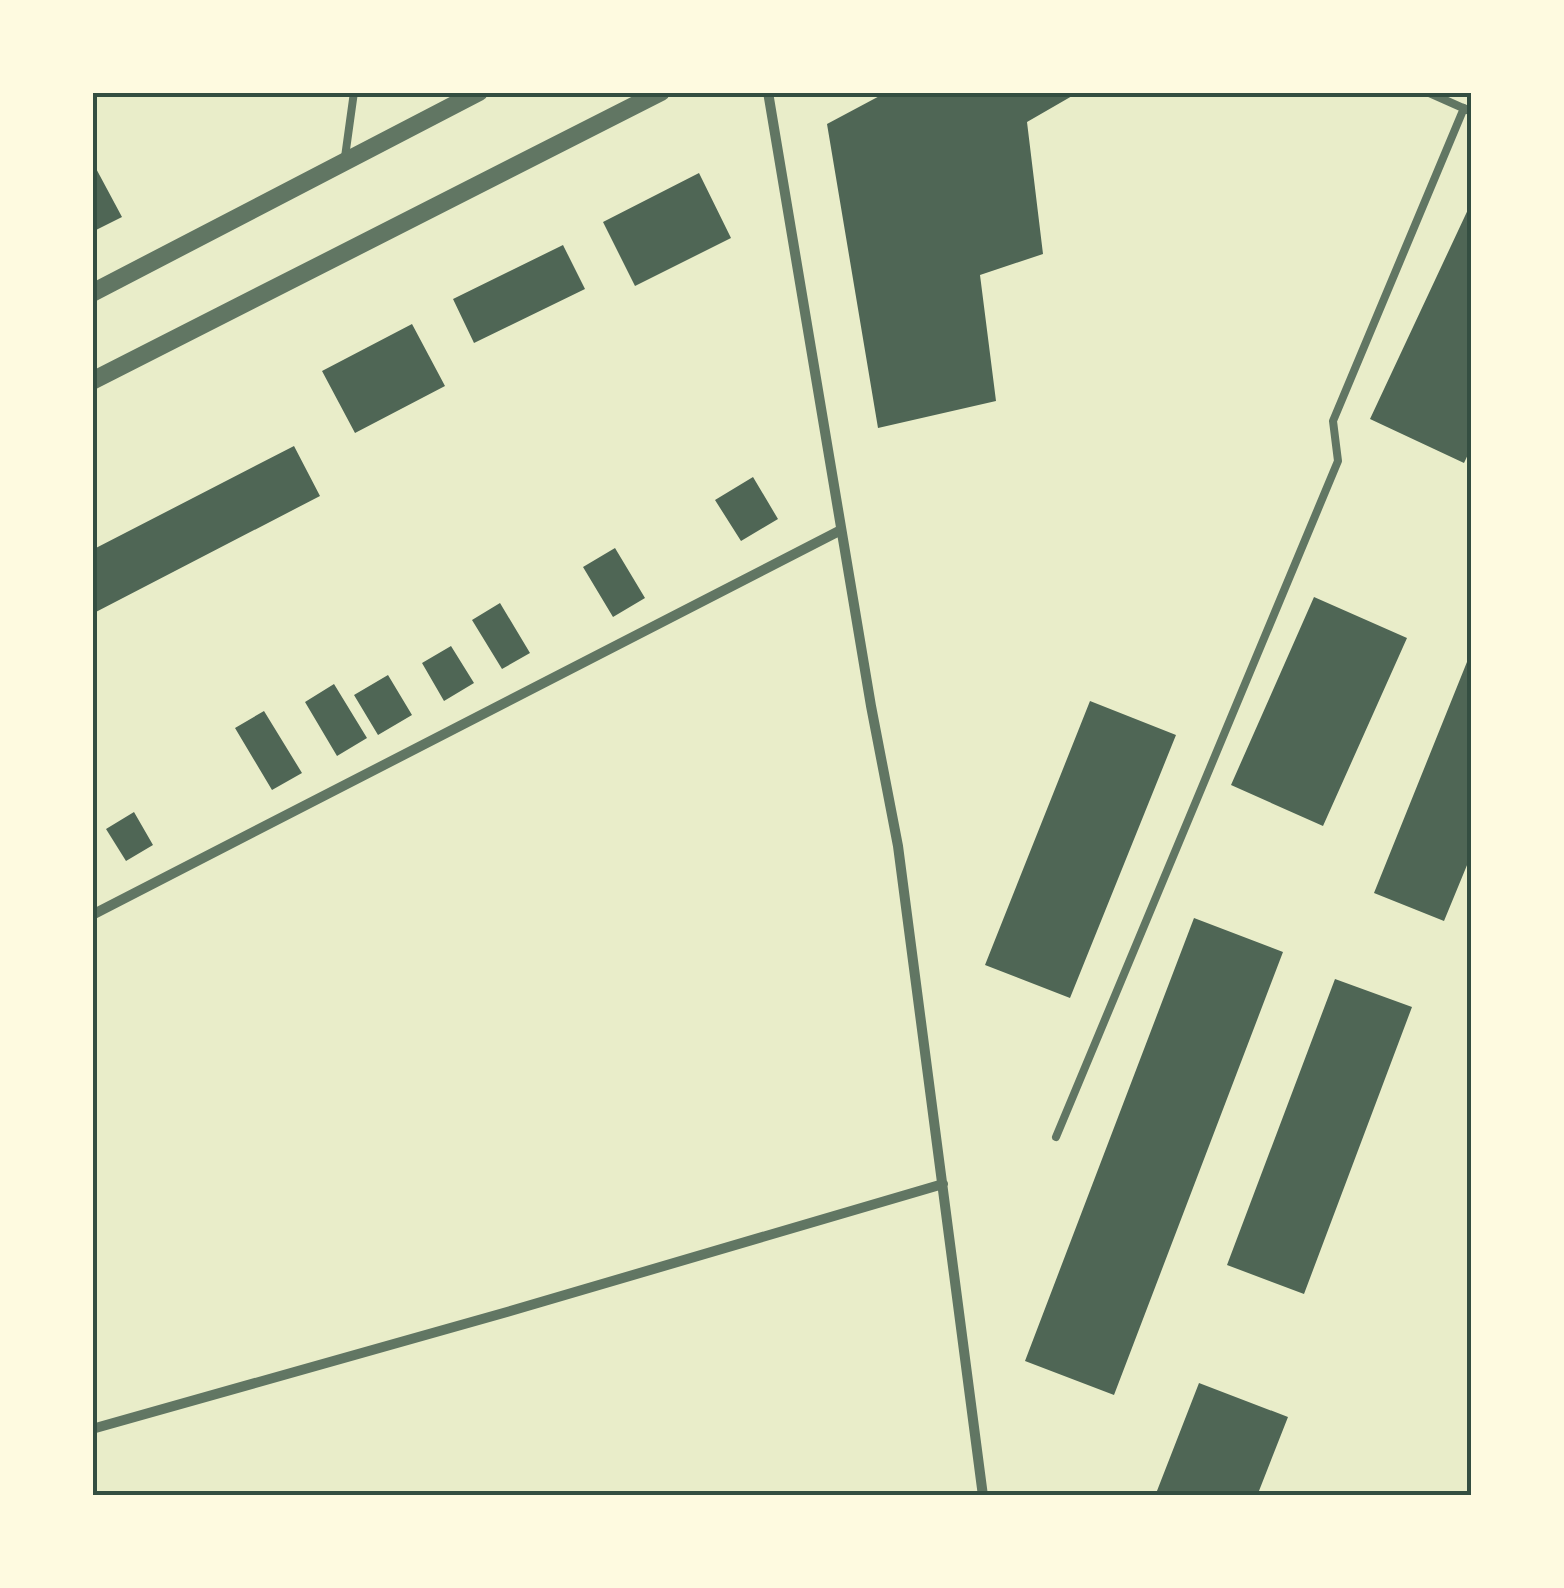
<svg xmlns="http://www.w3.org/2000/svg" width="1564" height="1588" viewBox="0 0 1564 1588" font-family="'Playfair Display',serif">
  <rect width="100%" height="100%" fill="#e9edc9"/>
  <path fill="#4f6655" d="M887,92h192l-52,30 16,132 -63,21 16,126 -118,27 -51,-304z
    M92,161l30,56 -30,15z
    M699,173l32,65 -96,48 -32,-64z
    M1472,201v245l-8,17 -94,-44z
    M563,245l22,44 -111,54 -21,-44z
    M412,324l33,62 -90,47 -33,-62z
    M294,446l26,50 -228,118v-64z
    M753,477l25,42 -37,22 -26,-41z
    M615,548l30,50 -32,19 -30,-50z
    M1314,597l93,41 -84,188 -92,-41z
    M500,603l30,50 -28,16 -30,-49z
    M451,646l23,37 -30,18 -22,-38z
    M1471,652l1,201 -28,68 -70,-28z
    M388,675l24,40 -34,20 -24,-40z
    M334,684l33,54 -30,18 -32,-54z
    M1090,701l86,34 -106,263 -85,-33z
    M264,711l38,62 -30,17 -37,-62z
    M134,812l19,33 -27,16 -20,-32z
    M1194,918l89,34 -169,443 -89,-34z
    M1335,979l77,28 -108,287 -77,-29z
    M1199,1383l89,34 -31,79h-102z"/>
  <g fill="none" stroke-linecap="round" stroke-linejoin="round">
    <path stroke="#617663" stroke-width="8" d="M1427,92l45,20
      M345,157l9,-65
      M1056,1137l282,-676 -5,-40 131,-313"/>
    <path stroke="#617663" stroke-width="10" d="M768,92l103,614 27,140 85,650
      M92,915l749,-385
      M92,1429l415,-117 436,-128"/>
    <path stroke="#617663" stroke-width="18" d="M92,293l387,-201
      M92,381l569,-289"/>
  </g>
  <rect width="1564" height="1588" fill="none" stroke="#fefae0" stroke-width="190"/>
  <rect x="95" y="95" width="1374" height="1398" fill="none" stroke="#344e41" stroke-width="4"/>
</svg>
